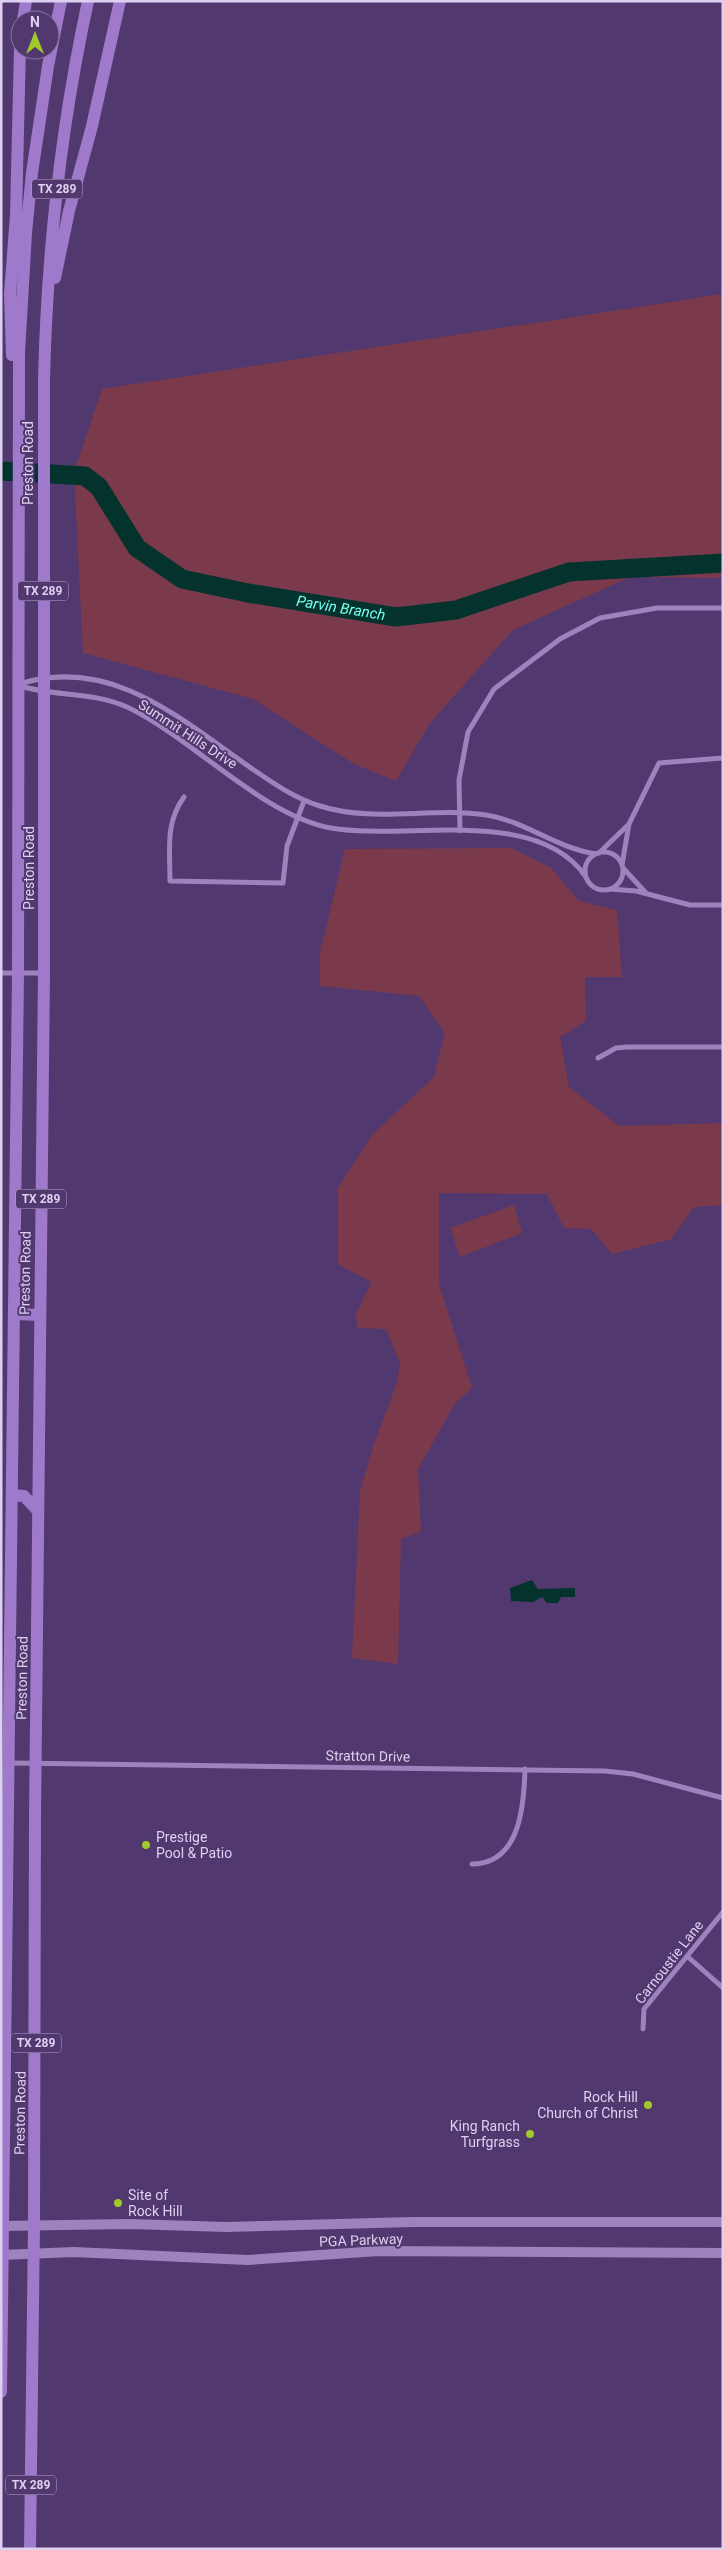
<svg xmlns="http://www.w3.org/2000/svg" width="724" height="2550" viewBox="0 0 724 2550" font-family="Roboto,sans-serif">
  <rect width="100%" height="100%" fill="#51386e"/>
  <path fill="#7b3a4c" d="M723,294v284l-93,-1 -117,53 -83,93 -34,58 -42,-17 -101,-65 -170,-46 -9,-181 28,-83z
    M511,848l40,20 28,33 38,9 5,67h-37l1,44 -26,16 9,50 50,39 104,-3v82l-29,2 -23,32 -59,15 -21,-25 -27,-1 -17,-34 -108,-1v91l33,104 -17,15 -37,66 3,63 -20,7 -3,125 -46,-6 8,-167 14,-47 22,-59 4,-21 -14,-35 -29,-1 -1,-13 15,-33 -33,-18v-76l34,-53 62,-58 11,-44 -26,-37 -99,-10v-34l25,-103z
    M514,1205l8,28 -62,24 -10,-29z"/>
  <path fill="#04332e" d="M532,1580l6,9 37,-1v9h-14l-3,6h-11l-5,-6 -9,5 -22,-1 -1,-13z"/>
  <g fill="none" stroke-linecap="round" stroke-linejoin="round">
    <path stroke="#04332e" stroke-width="19" id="s1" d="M1,471l84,5 14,11 38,61 45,31 66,14 148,24 60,-7 113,-38 154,-9"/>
    <path stroke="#9d82be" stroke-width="5" d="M19,684c92,-29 161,35 232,84 22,15 43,30 69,38 53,17 111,1 166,9 39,6 70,33 110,39
      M20,686c36,11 71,5 107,21 66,31 134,108 204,121 75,13 206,-23 255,49
      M184,797c-19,26 -14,53 -14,84l113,2 4,-37 17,-45
      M460,831l-1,-51 9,-48 26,-43 66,-50 40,-21 57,-10h66
      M585 871a19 19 0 1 1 38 0a19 19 0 1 1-38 0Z
      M599,853l30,-29 30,-61 64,-5
      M622,865l7,-41
      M623,868l23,25
      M610,889l26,2 54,14h33
      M1,973h42
      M598,1058l18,-10 11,-1h96
      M10,1763l595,8 28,3 90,24
      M472,1864c48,0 52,-58 53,-95
      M687,1956l36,32
      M643,2029l1,-20 79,-97"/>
    <path stroke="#9d82be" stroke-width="10" d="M1,2226l128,-2 97,3 186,-5h311
      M1,2255l73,-3 174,8 131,-9 344,2"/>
    <path stroke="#9f7acb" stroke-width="12" d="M23,20l3,-19
      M55,278l14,-67 23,-85 28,-125
      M12,355l-2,-61 6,-79 4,-167
      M14,1314l26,1
      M12,1495l12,1 14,15
      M1,2392l17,-1419 1,-620 7,-120 6,-60 16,-107 13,-65
      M30,2549l4,-325 1,-407 9,-844v-593c3,-128 17,-254 44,-379"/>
  </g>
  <g fill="#a0c92c" stroke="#51386e" stroke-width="2">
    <circle cx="146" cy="1845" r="5"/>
    <circle cx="648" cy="2105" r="5"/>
    <circle cx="530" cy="2134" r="5"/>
    <circle cx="118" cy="2203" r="5"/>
  </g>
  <g text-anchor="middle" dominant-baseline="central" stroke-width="4" stroke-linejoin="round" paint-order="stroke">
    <g fill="#51386e" stroke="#b4a2ca" stroke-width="1">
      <rect x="32" y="179.5" width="50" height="19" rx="4"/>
      <rect x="18" y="581.5" width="50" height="19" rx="4"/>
      <rect x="16" y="1189.5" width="50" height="19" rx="4"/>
      <rect x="11" y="2033.5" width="50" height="19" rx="4"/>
      <rect x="6" y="2475.5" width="50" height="19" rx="4"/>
    </g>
    <g font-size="12" font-weight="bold" fill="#ded0f1">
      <text x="57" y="189">TX 289</text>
      <text x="43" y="591">TX 289</text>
      <text x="41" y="1199">TX 289</text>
      <text x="36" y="2043">TX 289</text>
      <text x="31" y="2485">TX 289</text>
    </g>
    <g font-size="14" fill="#ded0f1" stroke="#51386e">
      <text transform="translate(28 463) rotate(-90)">Preston Road</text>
      <text transform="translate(188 734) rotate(33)">Summit Hills Drive</text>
      <text transform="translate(29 868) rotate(-90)">Preston Road</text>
      <text transform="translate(25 1273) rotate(-89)">Preston Road</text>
      <text transform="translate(22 1678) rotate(-89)">Preston Road</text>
      <text transform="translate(368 1756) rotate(1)">Stratton Drive</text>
      <text transform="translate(669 1962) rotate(-52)">Carnoustie Lane</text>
      <text transform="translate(20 2113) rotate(-89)">Preston Road</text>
      <text transform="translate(361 2240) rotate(-2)">PGA Parkway</text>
    </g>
    <g font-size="14" fill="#ded0f1" stroke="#51386e" text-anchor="start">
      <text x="156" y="1837">Prestige<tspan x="156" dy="16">Pool &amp; Patio</tspan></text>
      <text x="638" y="2097" text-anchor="end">Rock Hill<tspan x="638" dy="16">Church of Christ</tspan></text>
      <text x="520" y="2126" text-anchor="end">King Ranch<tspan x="520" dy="16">Turfgrass</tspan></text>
      <text x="128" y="2195">Site of<tspan x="128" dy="16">Rock Hill</tspan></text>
    </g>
    <g font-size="15" font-style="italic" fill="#76feec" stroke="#51386e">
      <text stroke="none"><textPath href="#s1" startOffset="390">Parvin Branch</textPath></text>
    </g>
  </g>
  <rect width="724" height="2550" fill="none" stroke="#ded0f1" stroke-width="5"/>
  <g transform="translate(35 35)"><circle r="24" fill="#51386e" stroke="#8975a2"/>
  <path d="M0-4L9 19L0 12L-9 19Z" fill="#a0c92c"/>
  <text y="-8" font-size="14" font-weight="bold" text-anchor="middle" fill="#ded0f1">N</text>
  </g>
</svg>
